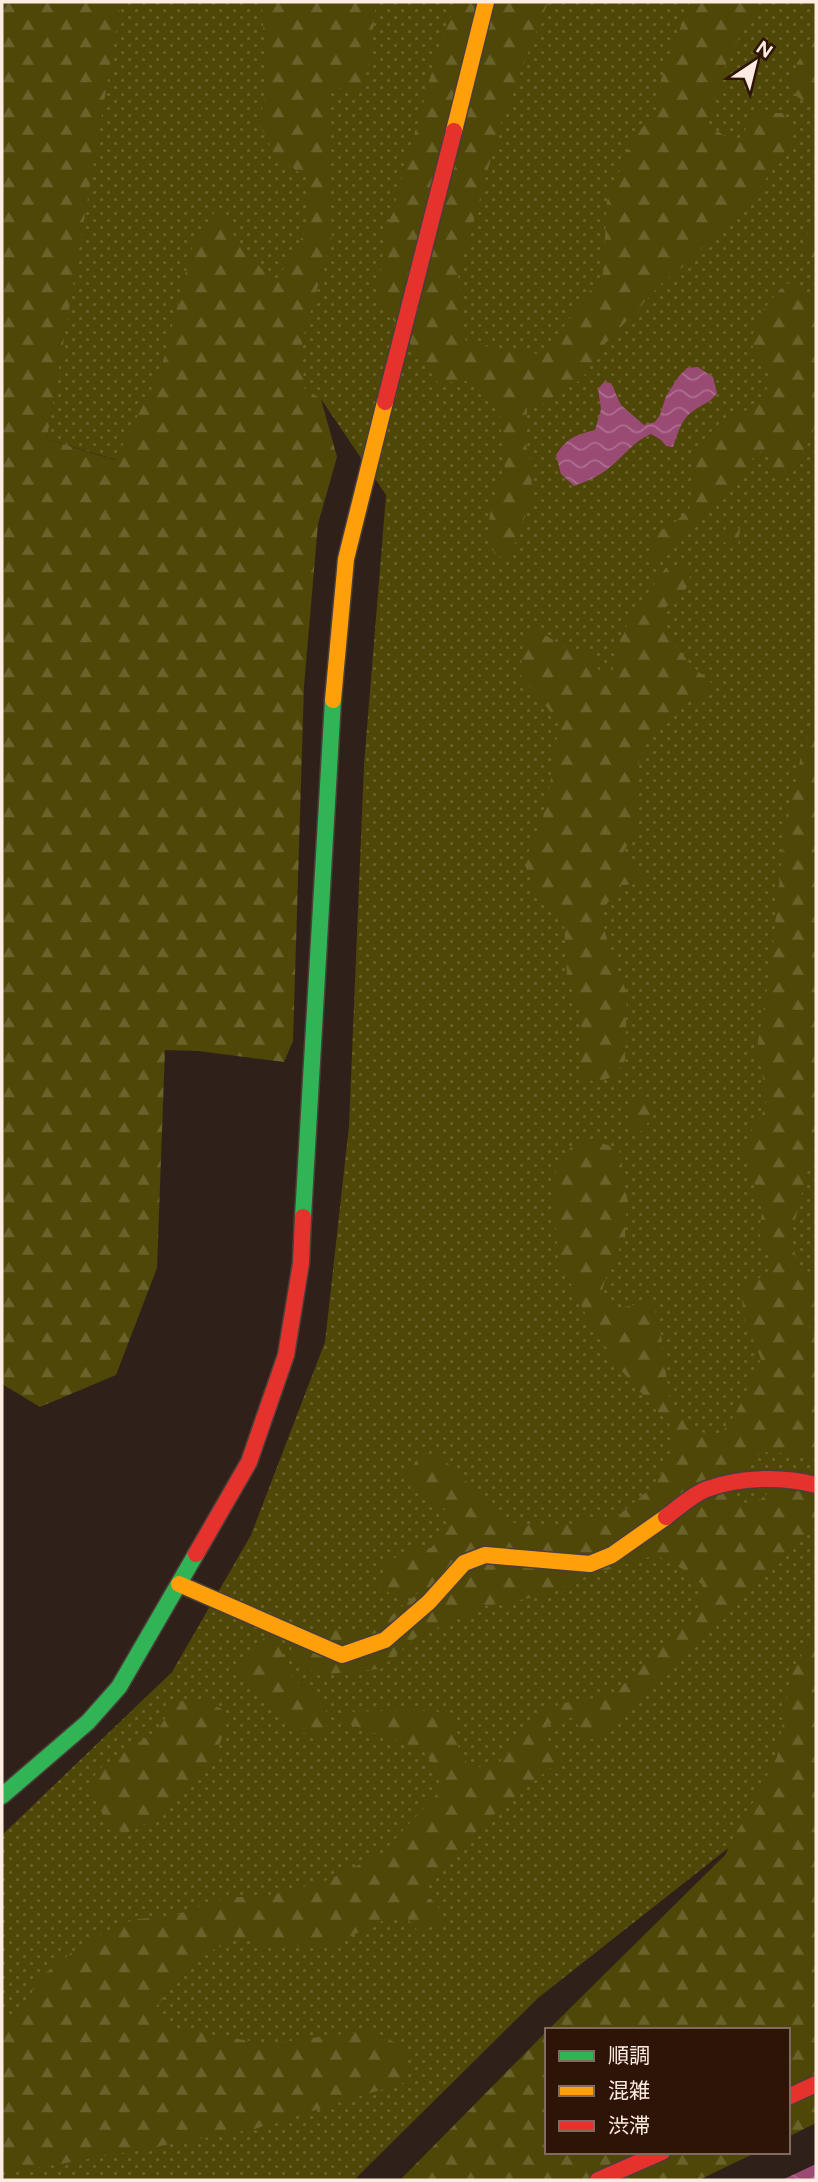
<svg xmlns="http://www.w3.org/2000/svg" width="818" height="2182" viewBox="0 0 818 2182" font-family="Figtree,'Noto Sans JP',sans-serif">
  <defs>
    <pattern id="grass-dots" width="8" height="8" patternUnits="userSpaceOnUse" patternTransform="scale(1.75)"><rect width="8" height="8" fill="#4e4707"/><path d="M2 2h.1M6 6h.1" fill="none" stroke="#69622b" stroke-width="1.8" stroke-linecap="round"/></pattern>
    <pattern id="forest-firs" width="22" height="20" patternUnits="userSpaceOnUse" patternTransform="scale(1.75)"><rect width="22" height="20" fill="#4e4707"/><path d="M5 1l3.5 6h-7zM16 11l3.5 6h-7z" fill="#69622b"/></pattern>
    <pattern id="water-waves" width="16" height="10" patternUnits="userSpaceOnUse" patternTransform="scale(1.75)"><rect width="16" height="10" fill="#9a4b74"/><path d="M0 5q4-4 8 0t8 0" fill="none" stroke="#ae6e8e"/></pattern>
  </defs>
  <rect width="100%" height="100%" fill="#2f211a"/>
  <path fill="url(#grass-dots)" d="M121,2h695v1777l-278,219 -184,182h-352v-345l170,-163 79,-137 74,-193 24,-216 15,-361 22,-270 -65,-96 -105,91 -169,-51 66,-403z"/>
  <path fill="url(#forest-firs)" d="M2,2h119l-74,437 68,21 46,-90 31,-122 25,-40 29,47 30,26 32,-54 -2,-49 -32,-25 -15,-29 8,-38 -5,-79 2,-5h112l-7,65 -11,25 -27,-5 -4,58 5,91 -30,106 2,46 17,11 16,58 -19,67 -14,162 -11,355 -9,21 -86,-11 -33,-1 -8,218 -41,107 -76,32 -38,-23z
    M456,2h92l-46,117 -44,158 8,66 77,12 60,-82 4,-72 26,-63 26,-29 2,-29 29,-78h68l-1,7 -29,48 -20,68 28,18 21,-30h27l10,26 -41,58 -69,69 -20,15 -61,65 -21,33 -43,27 -12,-2 -1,41 6,23 -1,34 -13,31 -9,30 -15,-10 -6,-29 7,-31 10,-22 -7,-71 -10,-2 -21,-17 -29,2 -61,-86 8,-59 48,-170z
    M816,35v76l-26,-20 7,-28z
    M816,222v47h-4l-9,-28z
    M787,283l29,13v128l-9,22 -25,36 -13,-10 3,-17 -6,-7 -12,9 -28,36 -20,15 -36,41 -17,11 -4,-17 6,-10 18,-9 17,-16 5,-60 30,-30 15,-3 25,-19 5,-20c-4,-5 -11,-12 -14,-18 -13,-30 12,-56 31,-75z
    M729,526l11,3 -2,16 -15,-3 -1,-10z
    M668,565h16l7,15 -9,15 -20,15 4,24 26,32 24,21 -6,7 -24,8 -24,17 -18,26 -10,38 5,28 -2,19 -15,24 15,15 16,6 -6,9 -26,1 -21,28 10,38 17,42 -2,67 -9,15 -19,8 -17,-7 1,-66 -14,-35 -3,-50 -24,-24 -16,-38 19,-46 11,-53 5,-42 -38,-46 2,-43 17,-1 31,19 19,2 9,18 13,2 10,-40 19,-31z
    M816,715v424l-25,97 6,27 19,14v17l-7,35 7,9v117l-54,-3 -31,38 10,13 18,-2 31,-29 26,-3v56l-160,152 -40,45 -29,20 -9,-16 -1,-10 -29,8 -3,12 16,23 -81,67 -18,26 -38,33 2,12 12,8 1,20 -22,5 -10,-12 -23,2 -56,27 -66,-3 -25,-6 -45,23 -36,46 11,20 101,17 103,-14 36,19 -1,33 -152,47 -210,38 -42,5v-156h14l15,-18 3,-16 37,-29 46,-28 21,-6 34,-3 53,-18 47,-3 56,-15 53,-26 55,-59 7,-19 -21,-26 -84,-30 6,-8 68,-2 43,3 -2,23 17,33 29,-6 40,-51 25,-9 49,-8 87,-89 4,-20 -20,-16 -28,-15 -71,22 -42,19 -58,10 -70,32 -35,31 -53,5 -26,-6 -10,-20 29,-19 52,3 47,-40 -22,6 -17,-11 4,-21 23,-17 24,-1 16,-19 -2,-20 -21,-14 -13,-5 -4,-16 11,-16 15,-5 25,18 26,33 24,18 41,5 69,-11 35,-30 19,-30v-29l-53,-59 -34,-55 -27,-56 -4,-57 2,-31 15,-22 16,-9 32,11 8,47 -2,41 -18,37 -7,24 21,10 29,-7 9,19 10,76 18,32 32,9 18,-26 24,-52 -17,-41 -3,-28 29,-19 5,-17 -13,-9 -3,-14 4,-25 -22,-59 21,-32 5,-17 -10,-50 13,-76 14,-133 17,-83z
    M641,1088l12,20 -8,22 -14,4 -3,-27z
    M816,1635v488l-28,14v-107h-240l177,-175 52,-98 13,-79 20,-39z
    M264,1638l16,5 6,27 11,12 22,16 12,23 -16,18 -33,-18 -43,-49 8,-18z
    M197,1699l25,10 3,20 -14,40 -52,48 -35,17 -18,-13 -18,-35 12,-18 58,-38 17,-28z
    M547,2031v121h210l-58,28h-299z"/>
  <path fill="url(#water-waves)" d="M698,367l15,10 4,16c-6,10 -15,11 -24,18 -12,8 -15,22 -20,36l-7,-1 -5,-6 -10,-6c-17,7 -27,22 -41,33 -10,9 -23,14 -36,19l-13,-12 -5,-19c11,-17 19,-20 39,-25l6,-21 -3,-20 6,-7 7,1 10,22 23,20 11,-3 5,-7 6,-19 13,-20 8,-8z
    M816,2164v16h-34z"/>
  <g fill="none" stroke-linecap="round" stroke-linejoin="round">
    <defs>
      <path id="fast" d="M303,1217l30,-517
        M2,1796l86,-74 31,-35 77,-133"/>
      <path id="slow" d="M454,131l32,-129
        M333,700l13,-141 39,-157
        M179,1584l163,71 43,-15 44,-38 35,-39 21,-8 105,9 22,-9 54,-38"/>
      <path id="jam" d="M385,402l69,-271
        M666,1517c12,-9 27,-23 41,-28 33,-12 75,-13 109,-4
        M196,1554l53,-92 37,-107 15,-92 2,-46
        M788,2097l28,-13
        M598,2180l64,-28"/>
    </defs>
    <use href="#fast" stroke="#4a3e38" stroke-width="19"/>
    <use href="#slow" stroke="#4a3e38" stroke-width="19"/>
    <use href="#jam" stroke="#4a3e38" stroke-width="19"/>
    <use href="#fast" stroke="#30b455" stroke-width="16"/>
    <use href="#slow" stroke="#ff9f0a" stroke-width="16"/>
    <use href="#jam" stroke="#e5322d" stroke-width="16"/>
  </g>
  <rect width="818" height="2182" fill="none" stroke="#feebe2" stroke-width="7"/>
  <rect x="545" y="2028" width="245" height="126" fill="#2e1407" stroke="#816a5f" stroke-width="2"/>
  <rect x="559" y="2051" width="35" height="10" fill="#30b455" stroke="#816a5f" stroke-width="2"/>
  <text x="608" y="2063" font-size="21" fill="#feebe2">順調</text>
  <rect x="559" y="2086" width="35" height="10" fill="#ff9f0a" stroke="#816a5f" stroke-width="2"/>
  <text x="608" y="2098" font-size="21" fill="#feebe2">混雑</text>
  <rect x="559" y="2121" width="35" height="10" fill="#e5322d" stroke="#816a5f" stroke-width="2"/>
  <text x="608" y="2133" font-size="21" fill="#feebe2">渋滞</text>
  <g transform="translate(755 63) rotate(35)" stroke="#2e1407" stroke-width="5" paint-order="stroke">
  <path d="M0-5L12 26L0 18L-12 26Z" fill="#feebe2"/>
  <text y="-10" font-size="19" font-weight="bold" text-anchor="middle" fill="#feebe2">N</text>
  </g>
</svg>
